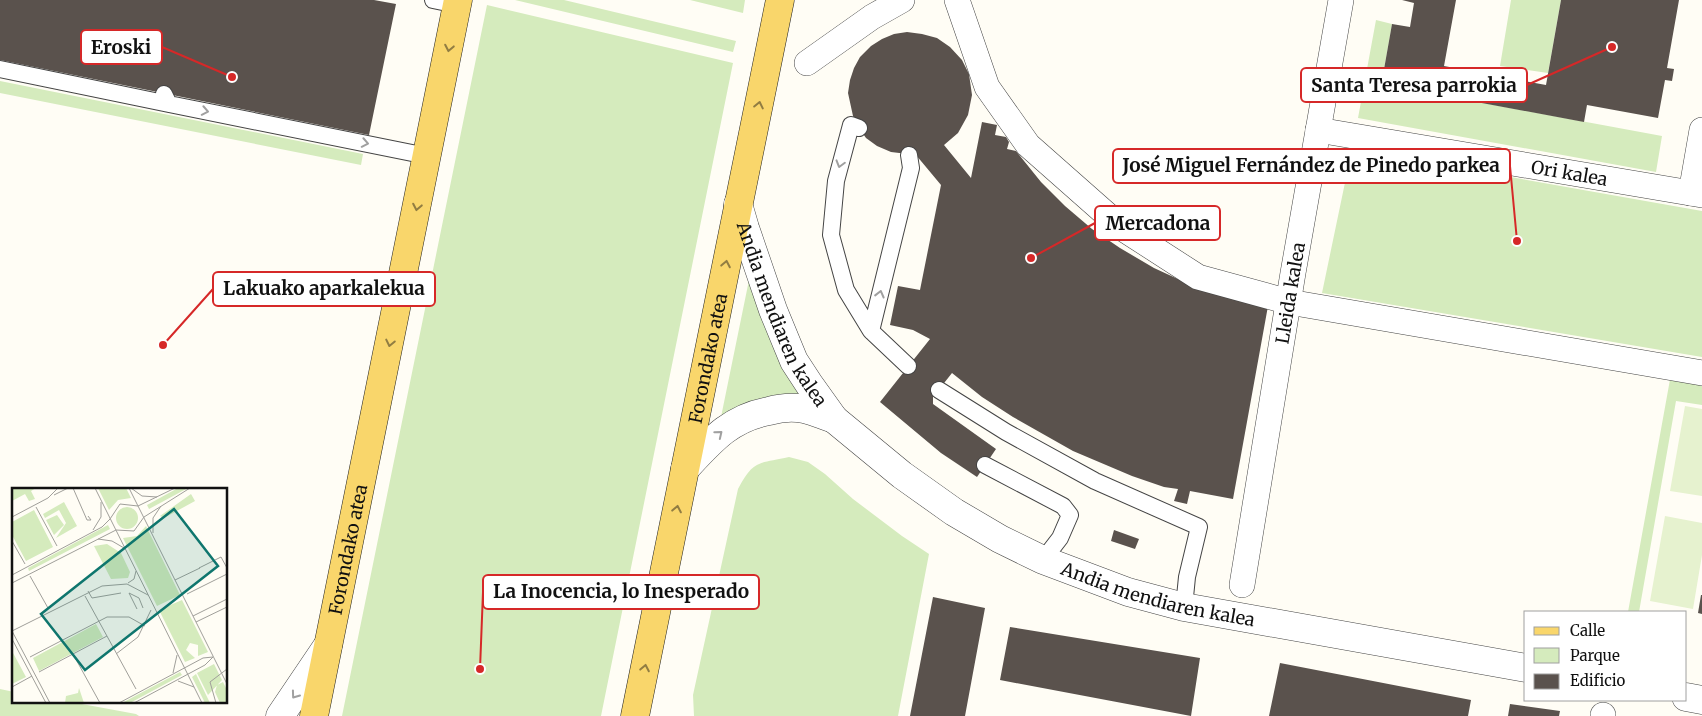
<svg xmlns="http://www.w3.org/2000/svg" width="1702" height="716" viewBox="0 0 1702 716" font-family="Merriweather,serif">
  <rect width="100%" height="100%" fill="#fffdf5"/>
  <path fill="#d5ebbd" d="M515,0h49l172,41 -3,11z
    M690,0h55l-2,13z
    M1511,0h50l-13,73 -48,-7z
    M487,5l246,58 -132,653h-259z
    M1376,20l16,4 -9,51 19,4 -1,9 261,48 -6,36 -298,-54z
    M0,81l363,73 -2,11 -361,-72z
    M1352,149l350,62v146l-380,-64z
    M749,280l60,118 -88,19z
    M1671,374l31,5v26l-26,-4 -37,211h-11z
    M789,457l19,5 17,12 28,25 49,37 27,18 -31,162h-204l-1,-21 45,-206c16,-30 20,-25 51,-32z
    M0,689l14,3v10h57l65,12 3,2h-139z"/>
  <path fill="#e6f2cf" d="M1685,406l17,3v87l-32,-5z
    M1665,516l37,7v32l-9,54 -43,-8z"/>
  <path fill="#5a524d" d="M0,0h374l22,4 -27,131 -369,-75z
    M1402,0h54l-12,66 102,19 15,-85h118l-12,68 7,1 -2,12 -7,-1 -7,38 -71,-13 -3,17 -183,-34 1,-9 -19,-4 9,-51 18,3 4,-24z
    M907,32l15,2 15,4 13,9 12,13 7,14 3,21 -4,20 -10,18 -14,12 27,33 11,-56 15,3 -2,10 11,2 3,5 -2,7 9,2 25,31 24,24 27,23 28,19 34,20 39,18 75,20 -35,193 -43,-8 -3,13 -13,-3 4,-12 -14,-2 -32,-11 -59,-25 -60,-34 -31,-20 -30,-24 -19,24v7l63,45 -19,28 -36,-24 -61,-51 50,-63 -17,-9 -23,-5 8,-39 22,4 21,-105 -25,-30 -25,-3 -14,-6 -11,-8 -7,-10 -6,-12 -5,-23 2,-13 4,-12 6,-11 11,-11 11,-7 12,-5z
    M1114,530l25,9 -4,10 -24,-8z
    M1701,595h1v19l-4,-1z
    M933,597l52,11 -20,108h-55z
    M1010,627l190,31 -9,58 -191,-36z
    M1280,663l191,37 -3,16h-199z
    M1510,704l50,7 -1,5h-51z"/>
  <g fill="none" stroke-linecap="round" stroke-linejoin="round">
    <defs>
      <path id="service" d="M433,0l24,5
        M0,69l169,35
        M164,94l5,10 258,52
        M859,128l-8,-3 -15,56 -5,54 15,55 25,41 40,-163 -2,-13
        M871,331l37,35
        M939,390l67,42 89,49 104,46 -12,50 -3,30
        M985,465l78,41 7,9 -10,23 -17,22"/>
      <g id="pedestrian">
        <path d="M957,0l30,87 41,58 94,83 76,49 91,25 413,71"/>
        <path d="M807,63l65,-46 30,-17"/>
        <path id="s1" d="M1318,130l384,65"/>
        <path d="M1691,193l11,-63"/>
        <path id="s2" d="M1242,585l51,-312 48,-273"/>
        <path d="M1603,716v-1"/>
      </g>
      <g id="minor">
        <path id="s3" d="M738,204l7,24 28,82 21,51 15,23 25,35 68,56 52,37 46,27 43,21 85,32 56,15 342,61"/>
        <path d="M685,469c26,-28 45,-51 84,-58 11,-3 24,-4 35,-2 10,2 20,7 30,10"/>
        <path d="M1686,697l16,3"/>
        <path d="M280,716l48,-71"/>
      </g>
      <g id="primary">
        <path id="s4" d="M314,716l144,-716"/>
        <path id="s5" d="M635,716l145,-716"/>
      </g>
    </defs>
    <use href="#service" stroke="#444" stroke-width="18"/>
    <use href="#pedestrian" stroke="#444" stroke-width="26"/>
    <use href="#minor" stroke="#444" stroke-width="29"/>
    <use href="#primary" stroke="#222" stroke-width="29"/>
    <use href="#service" stroke="#fff" stroke-width="16"/>
    <use href="#pedestrian" stroke="#fff" stroke-width="25"/>
    <use href="#minor" stroke="#fff" stroke-width="28"/>
    <use href="#primary" stroke="#f9d66b" stroke-width="28"/>
  </g>
  <defs><path id="oneway-chevron" d="M-2-3.5L2.5 0L-2 3.5" fill="none" stroke-width="1.6" stroke-linecap="round" stroke-linejoin="round" transform="scale(1.25)"/></defs>
  <g stroke="#917d42">
    <use href="#oneway-chevron" transform="translate(449 48) rotate(101)"/>
    <use href="#oneway-chevron" transform="translate(759 105) rotate(-78)"/>
    <use href="#oneway-chevron" transform="translate(417 207) rotate(101)"/>
    <use href="#oneway-chevron" transform="translate(726 264) rotate(-79)"/>
    <use href="#oneway-chevron" transform="translate(390 343) rotate(102)"/>
    <use href="#oneway-chevron" transform="translate(677 509) rotate(-79)"/>
    <use href="#oneway-chevron" transform="translate(645 668) rotate(-79)"/>
  </g>
  <g stroke="#a0a0a0">
    <use href="#oneway-chevron" transform="translate(205 111) rotate(11)"/>
    <use href="#oneway-chevron" transform="translate(365 143) rotate(11)"/>
    <use href="#oneway-chevron" transform="translate(840 164) rotate(106)"/>
    <use href="#oneway-chevron" transform="translate(880 294) rotate(-76)"/>
    <use href="#oneway-chevron" transform="translate(719 434) rotate(-39)"/>
    <use href="#oneway-chevron" transform="translate(295 695) rotate(126)"/>
  </g>
  <g text-anchor="middle" dominant-baseline="central" stroke-width="5" stroke-linejoin="round" paint-order="stroke">
    <g font-size="18" fill="#111" stroke="#fff">
      <text stroke="none"><textPath href="#s1" startOffset="255">Ori kalea</textPath></text>
      <text stroke="none"><textPath href="#s2" startOffset="296">Lleida kalea</textPath></text>
      <text stroke="none"><textPath href="#s3" startOffset="119">Andia mendiaren kalea</textPath></text>
      <text stroke="none"><textPath href="#s5" startOffset="365">Forondako atea</textPath></text>
      <text stroke="none"><textPath href="#s4" startOffset="170">Forondako atea</textPath></text>
      <text stroke="none"><textPath href="#s3" startOffset="611">Andia mendiaren kalea</textPath></text>
    </g>
  </g>
  <g transform="translate(12 488)">
    <rect width="215" height="215" fill="#fffdf5"/>
    <path d="M0,0h24l-5,3 4,8 -6,2 -4,-7 -13,7zM86,0h28l5,10 -13,2 -9,10zM166,0h10l-39,21 -2,-4zM179,6l4,7 -31,17 -4,-2zM52,14l13,24 -21,12 10,-15 -7,-13 -14,8 -2,-4zM104 30a11 11 0 1 1 22 0a11 11 0 1 1-22 0ZM22,22l19,37 -27,14 -14,-26v-13zM45,27l7,10 -10,10 -8,-15zM96,37l2,4 -81,42 -1,-3zM134,38l34,69 -23,11 -34,-68 14,-2zM95,56l14,9 9,19 -2,6 -17,1 -17,-33zM170,112l26,52 -10,4v-11l-8,-2 -4,7 9,8 -10,4 -26,-52zM84,136l7,13 -64,34 -6,-13zM0,163l14,26 -14,7zM202,176l8,16 -14,15 -11,-22zM168,184l2,3 -52,28h-8zM184,186l14,29h-5l-13,-26zM211,194l4,8v13h-7l-5,-11 2,-7zM67,200l5,15h-19l1,-7 12,-3z" fill="#d5ebbd"/>
    <path fill="none" stroke="#a09f9a" stroke-width="1" d="M61,0l14,32h4l-3,-4M83,0l107,215M117,0l98,196M119,0l11,8 15,1M42,7l14,-7M126,18l37,-18M24,19l21,39M0,29l36,-19 10,-10M132,29l46,-29M98,31l10,-15 18,2M81,42l8,-13v-15M104,42l18,1 10,-14M141,45v-15l8,-12M86,51l14,2 12,7M0,53l13,23M187,80l22,-11 6,11M0,87l90,-48 8,-8M18,88l18,32M163,92l25,-12M0,95l104,-53M116,95l6,-4 2,-8M76,103l4,7 29,-5M175,106l40,-20M73,108l51,93M125,121l-8,-16 10,5 4,10M181,128l34,-17M184,134l31,-15M0,151l34,64M61,166l27,49M104,166l22,-17 13,-27M18,169l77,-40h22l16,9M27,184l68,-36M161,185l4,-18M166,193l16,6M0,199l20,-11M38,215l-38,-72 90,-45 25,-2 21,11M107,215l84,-45 10,-1M122,215l71,-38 8,-8M204,215l-6,-21 17,-13"/>
    <path fill="#0f766e" fill-opacity="0.15" stroke="#0f766e" stroke-width="2.5" d="M162,21l44,57 -133,104 -44,-56z"/>
    <rect width="215" height="215" fill="none" stroke="#111" stroke-width="2.5"/>
  </g>
  <path fill="none" stroke="#d62828" stroke-width="2" d="M232 77L162 47M1612 47L1527 85M1517 241L1510 166M1031 258L1095 223M163 345L213 289M480 669L483 592"/>
  <g fill="#d62828" stroke="#fff" stroke-width="2">
    <circle cx="232" cy="77" r="5"/>
    <circle cx="1612" cy="47" r="5"/>
    <circle cx="1517" cy="241" r="5"/>
    <circle cx="1031" cy="258" r="5"/>
    <circle cx="163" cy="345" r="5"/>
    <circle cx="480" cy="669" r="5"/>
  </g>
  <g fill="#fff" stroke="#d62828" stroke-width="2">
    <rect x="81" y="30" width="81" height="34" rx="5"/>
    <rect x="1301" y="68" width="226" height="34" rx="5"/>
    <rect x="1113" y="149" width="397" height="34" rx="5"/>
    <rect x="1095" y="206" width="125" height="34" rx="5"/>
    <rect x="213" y="272" width="222" height="34" rx="5"/>
    <rect x="483" y="575" width="276" height="34" rx="5"/>
  </g>
  <g font-size="19" text-anchor="middle" font-weight="bold" fill="#111">
    <text x="121" y="54">Eroski</text>
    <text x="1414" y="92">Santa Teresa parrokia</text>
    <text x="1311" y="172">José Miguel Fernández de Pinedo parkea</text>
    <text x="1158" y="230">Mercadona</text>
    <text x="324" y="295">Lakuako aparkalekua</text>
    <text x="621" y="598">La Inocencia, lo Inesperado</text>
  </g>
  <rect x="1524" y="611" width="162" height="90" fill="#ffffff" stroke="#a0a0a0"/>
  <rect x="1534" y="627" width="25" height="8" fill="#f9d66b" stroke="#a0a0a0"/>
  <text x="1570" y="636" font-size="15" fill="#111111">Calle</text>
  <rect x="1534" y="648" width="25" height="15" fill="#d5ebbd" stroke="#a0a0a0"/>
  <text x="1570" y="661" font-size="15" fill="#111111">Parque</text>
  <rect x="1534" y="674" width="25" height="15" fill="#5a524d" stroke="#a0a0a0"/>
  <text x="1570" y="686" font-size="15" fill="#111111">Edificio</text>
</svg>
